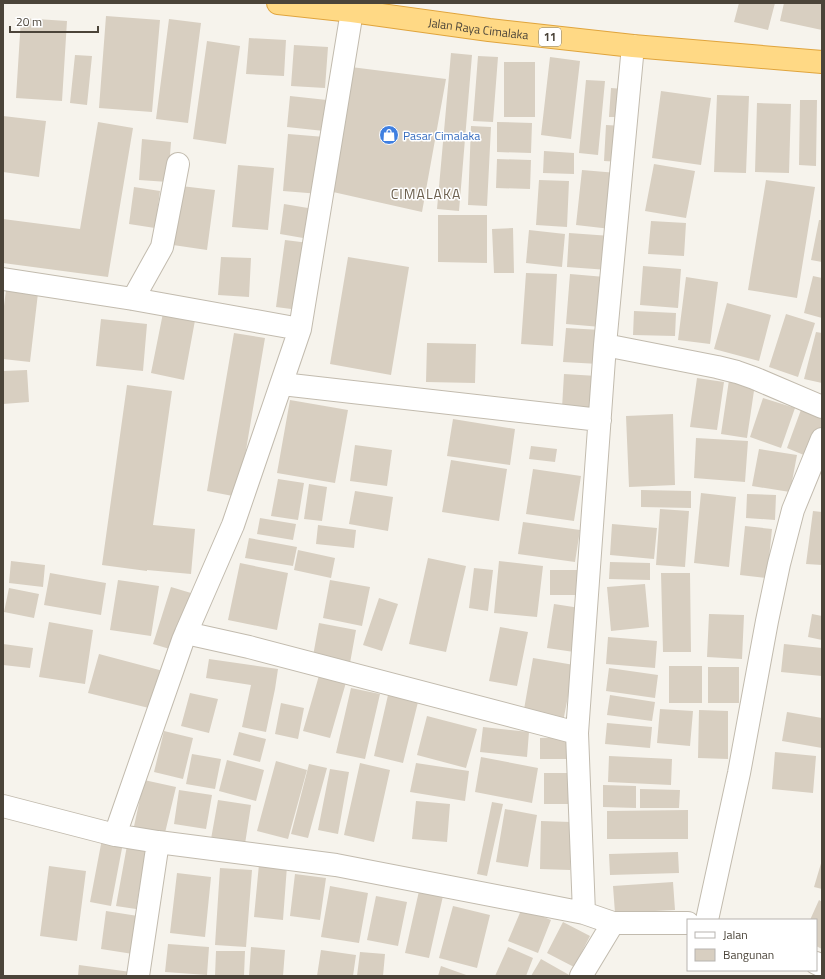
<svg xmlns="http://www.w3.org/2000/svg" width="825" height="979" viewBox="0 0 825 979" font-family="'Titillium Web',sans-serif">
  <rect width="100%" height="100%" fill="#f6f3ec"/>
  <path fill="#d8cfc1" d="M739,3h36l-7,27 -34,-8z
    M784,3h38v27l-42,-9z
    M106,16l54,4 -8,92 -53,-4z
    M21,18l46,3 -5,80 -46,-3z
    M169,19l32,4 -13,100 -32,-4z
    M249,38l37,2 -2,36 -38,-2z
    M207,41l33,5 -14,98 -33,-5z
    M294,45l34,2 -3,41 -34,-2z
    M451,53l21,2 -13,156 -22,-2z
    M75,55l17,1 -5,49 -17,-2z
    M478,56l20,1 -5,65 -20,-1z
    M550,57l30,4 -9,78 -30,-4z
    M504,62h31v55h-31z
    M351,67l95,12 -24,133 -89,-20z
    M586,80l19,1 -7,74 -19,-2z
    M611,88l13,1 -1,28h-14z
    M661,91l50,7 -10,67 -49,-7z
    M717,95l32,1 -3,77 -32,-1z
    M290,96l37,4 -3,31 -37,-4z
    M800,100h17l-1,66 -17,-1z
    M757,103l34,1 -2,69 -34,-1z
    M3,116l43,5 -7,56 -36,-5z
    M98,122l35,6 -25,149 -105,-14v-44l77,10z
    M497,122l35,1 -1,30 -34,-1z
    M606,125l18,1 -3,36 -17,-1z
    M471,126l20,1 -4,79 -19,-1z
    M288,134l37,3 -5,57 -37,-3z
    M142,139l29,3 -3,40 -29,-2z
    M544,151l30,2v21l-31,-1z
    M497,159l34,1 -1,29 -34,-1z
    M654,164l41,7 -9,47 -41,-7z
    M238,165l36,3 -6,62 -36,-3z
    M582,170l35,3 -6,56 -35,-4z
    M539,180l30,1 -2,46 -31,-2z
    M766,180l49,7 -18,111 -49,-8z
    M181,186l34,4 -8,60 -34,-5z
    M134,187l26,4 -5,37 -26,-4z
    M284,204l30,5 -5,30 -29,-5z
    M438,215h49v48l-49,-1z
    M819,220h3v42l-11,-2z
    M651,221l35,2 -2,33 -36,-2z
    M513,228l1,45h-20l-2,-44z
    M529,230l36,4 -3,33 -36,-4z
    M569,233l42,3 -3,34 -41,-3z
    M285,240l24,3 -10,67 -23,-3z
    M221,257l30,1 -2,39 -31,-2z
    M348,257l61,10 -18,108 -61,-11z
    M643,266l38,3 -3,39 -38,-3z
    M526,273l31,1 -4,72 -32,-2z
    M570,274l35,3 -4,50 -35,-3z
    M813,276l9,2v40l-18,-5z
    M686,277l32,5 -8,62 -32,-4z
    M6,290l32,3 -8,69 -27,-3v-45z
    M727,303l44,12 -12,46 -45,-12z
    M164,308l32,7 -12,65 -33,-7z
    M634,311l42,2 -1,23 -42,-1z
    M786,314l29,9 -17,54 -29,-10z
    M101,319l46,5 -4,47 -47,-5z
    M566,328l35,2 -2,34 -36,-2z
    M816,332l6,1v50l-18,-4z
    M234,333l31,5 -27,159 -31,-6z
    M427,343l49,1 -1,39 -49,-1z
    M27,370l2,32 -26,2v-33z
    M564,374l33,2 -2,34 -33,-2z
    M697,378l27,4 -7,48 -27,-3z
    M729,380l26,4 -8,54 -26,-4z
    M127,385l45,6 -19,134 42,4 -4,45 -44,-4v1l-45,-6z
    M763,398l32,10 -14,40 -31,-11z
    M290,400l58,10 -13,73 -58,-10z
    M802,407l20,8v14l-11,29 -24,-10z
    M673,414l2,71 -46,2 -3,-71z
    M453,419l62,10 -5,36 -63,-9z
    M696,438l52,3 -3,41 -51,-4z
    M355,445l37,5 -5,36 -37,-5z
    M531,446l26,3 -2,13 -26,-3z
    M759,449l38,6 -7,37 -38,-6z
    M451,460l56,9 -8,52 -57,-9z
    M533,469l48,7 -7,45 -48,-7z
    M278,479l26,4 -6,37 -27,-4z
    M309,484l18,3 -5,34 -18,-2z
    M641,490l50,1v17l-50,-1z
    M355,491l38,6 -5,34 -39,-7z
    M701,493l35,4 -7,70 -35,-4z
    M747,494l29,1 -1,25 -29,-2z
    M660,509l29,2 -4,56 -29,-2z
    M813,511l9,1v53l-16,-1z
    M260,518l36,6 -3,16 -36,-6z
    M523,522l57,8 -5,32 -57,-8z
    M612,524l45,4 -3,31 -44,-4z
    M318,525l38,5 -2,18 -38,-4z
    M745,526l27,3 -5,49 -27,-3z
    M249,538l48,9 -4,19 -48,-8z
    M298,550l37,8 -4,20 -37,-8z
    M428,558l38,8 -20,86 -37,-8z
    M11,561l34,4 -2,22 -34,-4z
    M499,561l44,5 -6,51 -43,-4z
    M610,562l40,1v17l-41,-1z
    M240,563l48,10 -11,57 -49,-10z
    M474,568l19,2 -5,41 -19,-3z
    M550,570h32v25h-32z
    M50,573l56,10 -5,32 -57,-10z
    M661,573h29l1,79h-28z
    M118,580l41,6 -8,50 -41,-6z
    M330,580l40,7 -8,39 -39,-8z
    M645,584l4,43 -38,4 -4,-44z
    M171,587l20,6 -18,57 -20,-6z
    M9,588l30,6 -5,24 -30,-6z
    M379,598l19,6 -16,47 -19,-6z
    M554,604l26,4 -6,44 -27,-4z
    M709,614l35,1 -2,44 -35,-2z
    M812,614l10,2v24l-14,-3z
    M49,622l44,8 -8,54 -46,-7z
    M319,623l37,7 -6,33 -37,-7z
    M500,627l28,5 -11,54 -28,-5z
    M608,637l49,4 -2,27 -49,-4z
    M3,644l30,4 -3,20 -27,-3z
    M784,644l38,4v28l-41,-4z
    M99,654l68,18 -10,38 -69,-17z
    M533,658l41,7 -11,57 -40,-7z
    M209,659l69,10 -3,20 -9,43 -24,-5 9,-42 -45,-7z
    M669,666h33v37h-33z
    M708,667h31v36h-31z
    M609,668l49,7 -3,23 -49,-7z
    M320,672l27,7 -17,59 -27,-7z
    M351,688l29,6 -15,65 -29,-6z
    M190,693l28,6 -9,34 -28,-7z
    M388,695l30,7 -15,61 -29,-7z
    M610,695l45,7 -3,19 -45,-6z
    M281,703l23,5 -6,31 -23,-5z
    M660,709l33,2 -3,35 -33,-3z
    M699,710l29,1v48l-30,-1z
    M787,712l35,6v30l-40,-7z
    M427,716l50,13 -11,39 -49,-13z
    M607,723l45,4 -2,21 -45,-4z
    M483,727l46,5 -2,25 -47,-5z
    M164,731l29,7 -10,41 -29,-7z
    M239,732l27,7 -6,23 -27,-7z
    M570,737v22h-30v-21z
    M775,752l41,4 -3,37 -41,-4z
    M192,754l29,5 -6,30 -29,-5z
    M609,756l63,3 -1,26 -63,-3z
    M481,757l57,11 -6,35 -57,-11z
    M227,760l37,10 -8,31 -37,-10z
    M276,761l31,9 -19,69 -31,-8z
    M360,763l30,7 -16,72 -30,-7z
    M416,763l53,8 -4,30 -55,-9z
    M309,764l18,4 -19,70 -17,-4z
    M330,769l19,3 -11,62 -20,-4z
    M544,773h27v31h-27z
    M144,780l32,7 -12,50 -31,-6z
    M603,785l33,1v22l-33,-1z
    M640,789l40,1 -1,18h-39z
    M179,790l33,5 -6,34 -32,-5z
    M218,800l33,5 -6,39 -34,-5z
    M416,801l34,3 -3,38 -35,-3z
    M492,802l11,2 -16,72 -10,-2z
    M505,809l32,6 -9,52 -32,-5z
    M688,810v29h-81v-28z
    M541,821l30,1 -1,48 -30,-1z
    M102,839l21,4 -12,63 -21,-4z
    M128,840l19,3 -11,66 -20,-3z
    M678,852l1,21 -69,2 -1,-21z
    M822,860v29l-8,-2z
    M259,864l28,2 -4,54 -29,-3z
    M49,866l37,5 -9,70 -37,-5z
    M220,868l32,2 -6,77 -31,-2z
    M177,873l34,4 -6,60 -35,-4z
    M295,874l31,4 -6,42 -30,-4z
    M673,882l2,28 -60,3 -2,-27z
    M330,886l38,7 -9,50 -38,-6z
    M419,891l24,5 -14,62 -24,-5z
    M376,896l31,6 -9,44 -31,-6z
    M819,900l3,2v47l-6,-3v-26h-6z
    M453,906l37,9 -13,53 -38,-10z
    M522,908l29,12 -13,33 -30,-12z
    M106,911l32,5 -5,38 -32,-5z
    M563,922l27,14 -16,31 -27,-14z
    M168,944l41,3 -2,28 -42,-3z
    M251,947l34,3 -2,26h-34z
    M508,947l25,11 -7,18h-31z
    M321,950l35,5 -3,21h-36z
    M216,951h29l-1,25h-29z
    M360,952l25,2 -2,22h-26z
    M541,959l30,17h-40z
    M79,965l52,7 -1,4h-52z
    M441,966l28,10h-31z"/>
  <g fill="none" stroke-linecap="round" stroke-linejoin="round">
    <defs>
      <path id="minor" d="M352,11l-52,318 -67,196 -47,108 63,14 328,86
        M3,279l130,20 167,30
        M133,299l29,-52 16,-83
        M605,345l112,22 20,5 17,6 68,29
        M282,384l318,36
        M3,806l112,29 43,7 178,23 248,48 29,10h75
        M115,835l68,-195 3,-7
        M584,913l-7,-180 28,-388 28,-299
        M707,920l32,-147 28,-152 12,-57 14,-54 29,-71
        M816,963l6,3
        M138,976l20,-134
        M581,976l32,-53"/>
      <g id="trunk">
        <path id="s1" d="M278,3l74,8 137,19 144,16 189,16"/>
      </g>
    </defs>
    <use href="#minor" stroke="#c2bbae" stroke-width="24"/>
    <use href="#trunk" stroke="#e0a43c" stroke-width="24"/>
    <use href="#minor" stroke="#fff" stroke-width="22"/>
    <use href="#trunk" stroke="#ffd985" stroke-width="22"/>
  </g>
  <defs>
    <symbol id="shop-disc" viewBox="-11 -11 22 22"><circle r="9.5" fill="#3f7fe0" stroke="#fff"/><path d="M-5-2.5h2.3a2.7 3.5 0 0 1 5.4 0H5L5.5 6h-11ZM-1.5-2.5h3a1.5 2.3 0 0 0-3 0Z" fill="#fff"/></symbol>
  </defs>
  <g fill-rule="evenodd">
    <use href="#shop-disc" x="378" y="124" width="22" height="22"/>
  </g>
  <g text-anchor="middle" dominant-baseline="central" stroke-width="3" stroke-linejoin="round" paint-order="stroke">
    <rect fill="#fff" stroke="#817c74" stroke-width="1" x="539" y="28" width="22" height="18" rx="3"/>
    <g font-size="11" font-weight="bold" fill="#4b4439">
      <text x="550" y="37">11</text>
    </g>
    <g font-size="12" fill="#4b4439" stroke="#fff">
      <text stroke="none"><textPath href="#s1" startOffset="202">Jalan Raya Cimalaka</textPath></text>
    </g>
    <g font-size="12" fill="#366cbe" stroke="#fff" text-anchor="start">
      <text x="403" y="135">Pasar Cimalaka</text>
    </g>
    <g font-size="14" letter-spacing="1" fill="#6e6250" stroke="#fff">
      <text x="426" y="193">CIMALAKA</text>
    </g>
  </g>
  <rect width="825" height="979" fill="none" stroke="#4b4439" stroke-width="8"/>
  <rect x="687" y="919" width="130" height="52" fill="#ffffff" stroke="#b7b4b0"/>
  <rect x="695" y="932" width="20" height="6" fill="#ffffff" stroke="#b7b4b0"/>
  <text x="723" y="939" font-size="12" fill="#4b4439">Jalan</text>
  <rect x="695" y="949" width="20" height="12" fill="#d8cfc1" stroke="#b7b4b0"/>
  <text x="723" y="959" font-size="12" fill="#4b4439">Bangunan</text>
  <path d="M10 26v6h88v-6" fill="none" stroke="#4b4439" stroke-width="2"/>
  <text x="16" y="26" font-size="12" fill="#4b4439" stroke="#ffffff" stroke-width="3" paint-order="stroke">20 m</text>
</svg>
